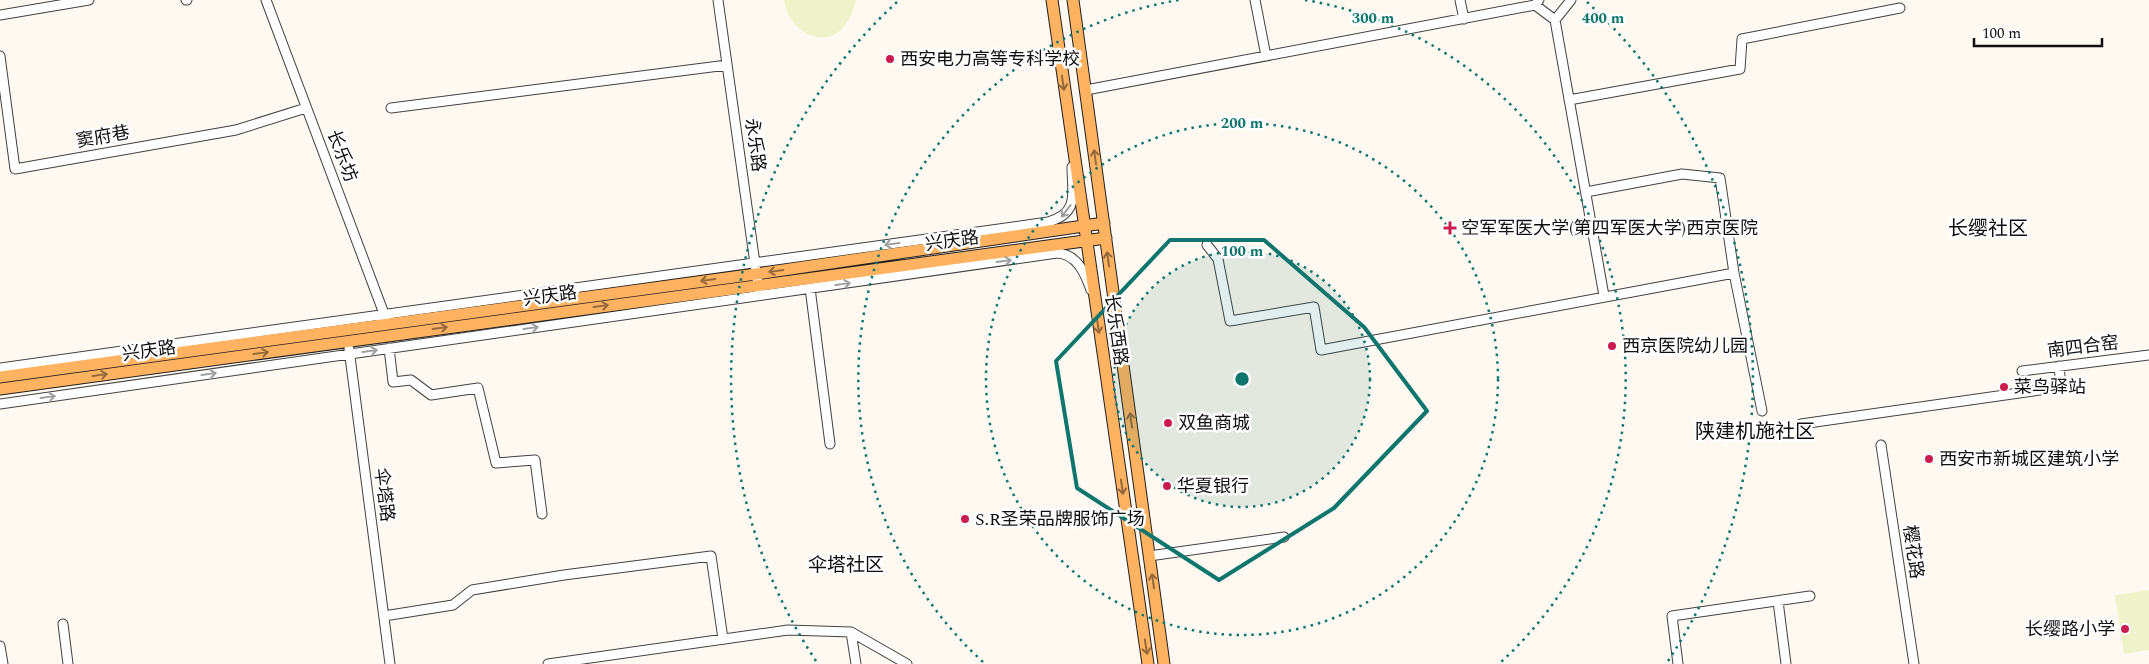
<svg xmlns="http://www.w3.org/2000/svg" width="2149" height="664" viewBox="0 0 2149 664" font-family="Spectral,'Noto Sans SC',serif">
  <rect width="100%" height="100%" fill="#fff9f1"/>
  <path fill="#eff3ca" d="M784,0h71l1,2c-4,10 -7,20 -15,28 -24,20 -54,-4 -57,-30z
    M2149,590v60l-25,4 -9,-59z"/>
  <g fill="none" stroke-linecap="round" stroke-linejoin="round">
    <defs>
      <path id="minor" d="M186,0h1
        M266,0l120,319
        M718,0l41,292
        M1255,0l11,56
        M1460,0l4,19
        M1535,5l20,15 16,-20
        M0,15l89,-15
        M1555,20l49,276
        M0,56l15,113 221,-39 70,-22
        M1086,90l449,-85 4,-5
        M1569,100l171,-31 2,-30 158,-31
        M391,108l336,-43
        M1586,192l96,-18 38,4 14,95 28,138
        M1207,245l11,14 12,62 84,-14 7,43 413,-77
        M810,288l20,156
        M389,348l4,34 18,-2 20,15 47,-7 18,75 39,-3 7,54
        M349,349l41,315
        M0,368l1048,-146c32,-9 24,-29 24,-55
        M2022,371l127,-16
        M0,404l1057,-151c20,1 28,20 34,37
        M1801,424l260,-37 -2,-21
        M1881,445l33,219
        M1149,556l135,-19
        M1778,601l8,63
        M384,616l69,-11 19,-15 92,-15 147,-19 12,83
        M63,624l5,40
        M851,632l5,32
        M0,646l3,18
        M548,664l240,-34 63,2 56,32
        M1678,664l-6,-48 138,-20"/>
      <path id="major" d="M1052,0l96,664
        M1073,0l91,664
        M0,377l756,-103 348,-51
        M0,389l1106,-151"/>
    </defs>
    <use href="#minor" stroke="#424242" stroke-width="11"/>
    <use href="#major" stroke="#202020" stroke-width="13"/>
    <use href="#minor" stroke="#fff" stroke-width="9"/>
    <use href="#major" stroke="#ffb361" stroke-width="11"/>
  </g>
  <defs><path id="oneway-shaft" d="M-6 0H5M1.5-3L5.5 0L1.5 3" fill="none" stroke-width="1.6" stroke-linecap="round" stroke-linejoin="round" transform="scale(1.25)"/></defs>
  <g stroke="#93693c">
    <use href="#oneway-shaft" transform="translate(1063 83) rotate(82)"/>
    <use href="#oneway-shaft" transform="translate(1095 157) rotate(-98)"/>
    <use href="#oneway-shaft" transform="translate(1108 259) rotate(-98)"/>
    <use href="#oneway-shaft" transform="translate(776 271) rotate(172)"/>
    <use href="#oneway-shaft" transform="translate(708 280) rotate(172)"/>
    <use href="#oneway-shaft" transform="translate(601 306) rotate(-8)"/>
    <use href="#oneway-shaft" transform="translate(1098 326) rotate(82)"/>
    <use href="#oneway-shaft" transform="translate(440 328) rotate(-8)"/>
    <use href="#oneway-shaft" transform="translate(261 353) rotate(-8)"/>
    <use href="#oneway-shaft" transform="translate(100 375) rotate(-8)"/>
    <use href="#oneway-shaft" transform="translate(1131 420) rotate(-98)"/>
    <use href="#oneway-shaft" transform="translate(1122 487) rotate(82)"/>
    <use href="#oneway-shaft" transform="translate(1153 581) rotate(-98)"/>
    <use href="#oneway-shaft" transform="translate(1146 647) rotate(81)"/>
  </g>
  <g stroke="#9f9f9f">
    <use href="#oneway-shaft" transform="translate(1066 211) rotate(128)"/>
    <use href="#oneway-shaft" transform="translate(892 244) rotate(172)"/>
    <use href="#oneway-shaft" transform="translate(1004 261) rotate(-8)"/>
    <use href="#oneway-shaft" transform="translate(843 284) rotate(-8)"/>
    <use href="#oneway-shaft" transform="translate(531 328) rotate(-8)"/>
    <use href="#oneway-shaft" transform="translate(370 351) rotate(-8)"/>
    <use href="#oneway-shaft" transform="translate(209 374) rotate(-8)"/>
    <use href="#oneway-shaft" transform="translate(48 397) rotate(-8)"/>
  </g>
  <path fill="none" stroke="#0f766e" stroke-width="4" stroke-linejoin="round" d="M1170,240h94l100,87 63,84 -93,97 -115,72 -142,-92 -21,-127z"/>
  <circle cx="1242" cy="379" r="128" fill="#0f766e" fill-opacity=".12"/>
  <g fill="none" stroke="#0f766e" stroke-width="2.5" stroke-dasharray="2.5 5">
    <circle cx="1242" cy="379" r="128"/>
    <circle cx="1242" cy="379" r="256"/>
    <path d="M983 662A384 384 0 0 1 1179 0M1305 0A384 384 0 0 1 1501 662"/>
    <path d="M816 661A511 511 0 0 1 897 2M1587 2A511 511 0 0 1 1668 661"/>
  </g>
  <g fill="#ca1c4e" stroke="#fff" stroke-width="2">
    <circle cx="890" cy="59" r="5"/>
    <path d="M1447.5 220.5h5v5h5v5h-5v5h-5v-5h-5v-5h5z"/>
    <circle cx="1612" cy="346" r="5"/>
    <circle cx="2004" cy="387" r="5"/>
    <circle cx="1168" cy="423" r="5"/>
    <circle cx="1929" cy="459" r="5"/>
    <circle cx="1167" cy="486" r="5"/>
    <circle cx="965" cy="519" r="5"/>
    <circle cx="2125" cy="629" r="5"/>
  </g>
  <g text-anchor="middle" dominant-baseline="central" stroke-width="5" stroke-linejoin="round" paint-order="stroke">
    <g font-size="18" fill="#0f0f0f" stroke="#fff" text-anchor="start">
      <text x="900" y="59">西安电力高等专科学校</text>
      <text x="1461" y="228">空军军医大学(第四军医大学)西京医院</text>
      <text x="1622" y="346">西京医院幼儿园</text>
      <text x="2014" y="387">菜鸟驿站</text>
      <text x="1178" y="423">双鱼商城</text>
      <text x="1939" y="459">西安市新城区建筑小学</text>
      <text x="1177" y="486">华夏银行</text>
      <text x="975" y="519">S.R圣荣品牌服饰广场</text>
      <text x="2115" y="629" text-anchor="end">长缨路小学</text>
    </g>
    <g font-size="18" fill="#0f0f0f" stroke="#fff">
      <text transform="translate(103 137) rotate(-10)">窦府巷</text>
      <text transform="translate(755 145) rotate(82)">永乐路</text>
      <text transform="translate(342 156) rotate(69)">长乐坊</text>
      <text transform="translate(952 241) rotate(-8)">兴庆路</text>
      <text transform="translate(550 296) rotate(-8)">兴庆路</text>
      <text transform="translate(1116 330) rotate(82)">长乐西路</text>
      <text transform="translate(2083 347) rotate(-7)">南四合窑</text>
      <text transform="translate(149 351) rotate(-8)">兴庆路</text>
      <text transform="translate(384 495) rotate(83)">伞塔路</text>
      <text transform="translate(1913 552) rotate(82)">樱花路</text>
    </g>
    <g font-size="19" fill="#0f0f0f" stroke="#fff">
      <text x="846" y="565">伞塔社区</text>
    </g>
    <g font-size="20" fill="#0f0f0f" stroke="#fff">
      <text x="1988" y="229">长缨社区</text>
      <text x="1755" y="432">陕建机施社区</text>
    </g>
  </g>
  <circle cx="1242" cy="379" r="8" fill="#0f766e" stroke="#fff" stroke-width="2.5"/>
  <g font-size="15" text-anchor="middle" font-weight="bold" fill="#0f766e" stroke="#fff" stroke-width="5" stroke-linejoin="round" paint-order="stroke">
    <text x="1603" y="23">400 m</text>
    <text x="1373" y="23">300 m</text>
    <text x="1242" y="128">200 m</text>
    <text x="1242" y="256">100 m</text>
  </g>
  <path d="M1974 38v8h128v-8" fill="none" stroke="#0f0f0f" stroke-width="2.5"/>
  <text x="1982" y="38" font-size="15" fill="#0f0f0f" stroke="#ffffff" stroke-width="4" paint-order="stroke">100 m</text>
</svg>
